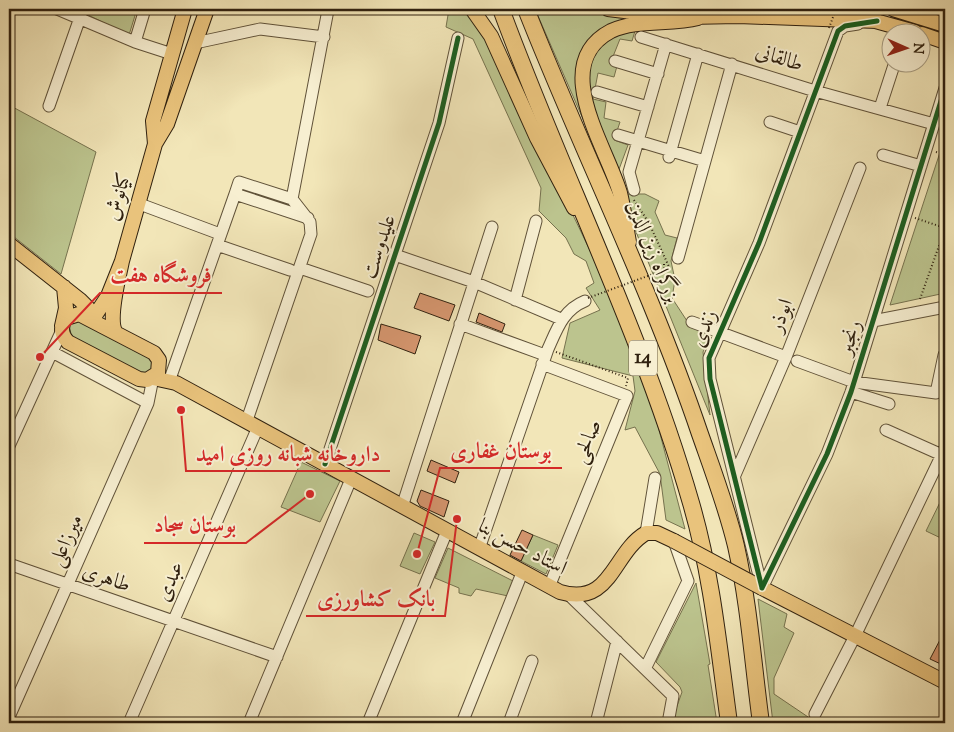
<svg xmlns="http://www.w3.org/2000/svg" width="954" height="732" viewBox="0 0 954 732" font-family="'Sorts Mill Goudy',Amiri,serif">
  <rect width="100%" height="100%" fill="#f2e6b8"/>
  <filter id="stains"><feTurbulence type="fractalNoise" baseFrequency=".004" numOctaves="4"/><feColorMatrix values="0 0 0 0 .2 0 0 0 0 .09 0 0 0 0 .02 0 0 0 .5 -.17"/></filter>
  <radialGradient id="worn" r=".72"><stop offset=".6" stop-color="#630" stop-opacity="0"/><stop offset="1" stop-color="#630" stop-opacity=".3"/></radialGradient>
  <path fill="#bcc48e" stroke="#76724e" d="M90,9h47l-8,26 -41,-20z
    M449,9h18l21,29 132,275 33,94 32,122 -19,-9 -6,-46 -25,-47 -10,3 10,-39 -2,-15 -71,-18 8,-35 30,-13 -14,-22 8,-5 -8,-22 -12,-7 -8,-16 -27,-27 2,-23 -68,-149 -27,-12z
    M535,9h59l40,7 -18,9 -36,40 37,132z
    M635,31l-3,10 -12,-2 -8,20 5,7 -3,11 -16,-4 -5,26 13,3 -2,16 16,4 -6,18 14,5 -10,27c-8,-18 -27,-55 -29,-72 -5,-37 6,-65 46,-69z
    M9,105l87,47 -35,122 -52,-41z
    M945,137v156l-55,12z
    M625,194h20l14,7 -4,11 10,23 12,3 -6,23 4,19 -3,18 17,26 23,7 -9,21 7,63 -80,-198z
    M79,321l69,36 4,4v9l-7,5 -73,-38 -3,-11 4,-4z
    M301,462l39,19 -20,41 -39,-15z
    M945,492v48l-19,-9z
    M414,533l21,9 -15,32 -20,-8z
    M533,535l25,10 -12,29 -25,-13z
    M448,548l67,34 -7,14 -32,-7 -5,7 -12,-3v-5l-24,-10z
    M696,583l14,81 -2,1 9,58h-46l11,-31 -2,-5 -24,-25z
    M758,599l29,15 -3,13 10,6 -20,45v16l43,29h-44z"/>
  <path fill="#d79770" stroke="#30210f" d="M420,293l35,12 -6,16 -35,-13z
    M479,313l26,11 -3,8 -26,-10z
    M381,324l40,12 -6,18 -37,-14z
    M431,460l28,12 -4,11 -28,-12z
    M421,490l28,11 -5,16 -24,-11 -3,-5z
    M522,530l11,5 -12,26 -11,-6z
    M942,636l3,2v28l-15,-7z"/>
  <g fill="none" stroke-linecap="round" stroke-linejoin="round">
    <defs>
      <path id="minor" d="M57,9l78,33 37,12
        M641,37l174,54 119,33
        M135,42l10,-33
        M195,43l65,-14 64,8
        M615,61l43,13
        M597,92l51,15
        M49,106l34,-97
        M880,108l15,-46
        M770,122l30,10
        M618,135l87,26
        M883,155l38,11
        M669,157l29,-103
        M634,190l-5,-18 37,-128
        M292,199l36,-189 -5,-1
        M292,199l-53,-17 -4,12 73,24
        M137,203l83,31
        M217,245l73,25
        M395,255l79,27 87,37
        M678,258l54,-194
        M300,268l68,23
        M515,300l21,-79
        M873,321l72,-14
        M692,322l94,35
        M460,324l85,31
        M52,352l96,51
        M797,361l57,21 82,11 8,-38
        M542,364l85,32 -78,191
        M171,376l64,-182
        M851,392l38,12
        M247,420l64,-186 -1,-12 -18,-23
        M886,430l56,25
        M9,446l53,-116
        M325,464l114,-341 19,-85
        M735,475l51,-118 74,-189
        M402,507l90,-280
        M646,533l9,-55
        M479,549l69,-200c9,-20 15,-39 37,-48
        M9,564l268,93
        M762,588l-52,-209 -1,-21 50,-115 79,-212 7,-5 13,-2
        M762,588l65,-134 24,-62 94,-304
        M568,594l105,102 -5,27
        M645,669l43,-88 -14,-40
        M815,714l40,-78 90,-188
        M9,717l139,-314 5,-25
        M129,723l129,-296
        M249,723l102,-244
        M368,723l79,-192
        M462,723l60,-150
        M509,723l23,-62
        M596,723l21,-82"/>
      <path id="major" d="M472,9l19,27 46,102 37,70
        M608,9l57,7
        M791,9l52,3 72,20
        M893,9l52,16
        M689,17l49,-1 139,5
        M922,34l23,8
        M155,144l-2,-23 32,-112
        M629,242c-3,-16 -5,-33 -9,-49 -13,-46 -72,-129 -9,-162 25,-12 60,-6 87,-13
        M9,244l71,56 8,8 2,11
        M122,261l33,-117 12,-20 40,-115
        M79,314l75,39 5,7 -1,13 -11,7 -8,-1 -71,-37c-7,-7 -8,-16 -2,-24z
        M92,320l16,-24 14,-35c-3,16 -15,59 -6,72
        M62,326l4,-18 -2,-21
        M153,378l23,5 384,209c52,15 52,-39 86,-59h11l17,8
        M762,588l183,94"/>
      <path id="highway" d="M501,9c61,166 141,324 190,494 21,72 28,147 38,220
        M526,9c56,142 125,280 174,425 13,37 27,74 36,112 13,58 17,118 25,177"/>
    </defs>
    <use href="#minor" stroke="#605239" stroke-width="13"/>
    <use href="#major" stroke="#30210f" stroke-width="16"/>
    <use href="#highway" stroke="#30210f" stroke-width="18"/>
    <path stroke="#30210f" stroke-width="2" stroke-dasharray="1 2.5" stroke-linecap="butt" d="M936,152l9,3
      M634,200l15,23 21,46
      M915,218l30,10
      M664,264v6
      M920,299l25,-70
      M556,352l72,26 -2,8"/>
    <use href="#minor" stroke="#f7efd1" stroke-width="11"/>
    <use href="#major" stroke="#e9c37c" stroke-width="14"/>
    <use href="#highway" stroke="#e9c37c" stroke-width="16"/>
    <defs>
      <path id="major-bridge" d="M674,541l88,47"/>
    </defs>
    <use href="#major-bridge" stroke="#30210f" stroke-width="16" stroke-linecap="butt"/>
    <path stroke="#30210f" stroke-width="2" stroke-dasharray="1 2.5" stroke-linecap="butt" d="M829,28l7,-19
      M588,298l76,-28"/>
    <use href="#major-bridge" stroke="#e9c37c" stroke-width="14"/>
    <defs>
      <path id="cycleway" d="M325,464l114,-341 19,-85
        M762,588l-52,-209 -1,-21 50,-115 79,-212 7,-5 32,-5
        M762,588l65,-134 24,-62 94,-304"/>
    </defs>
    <use href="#cycleway" stroke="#f7efd1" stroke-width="8"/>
    <use href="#cycleway" stroke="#1b5e20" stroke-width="5"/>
  </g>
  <g text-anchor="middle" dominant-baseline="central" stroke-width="4" stroke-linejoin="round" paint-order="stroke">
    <rect fill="#f7efd1" stroke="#6c5f49" stroke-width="1" x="629" y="340.5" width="28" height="35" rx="4"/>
    <g font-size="20" font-weight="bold" fill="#30210f">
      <text x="643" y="358">14</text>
    </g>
    <g font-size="21" fill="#30210f" stroke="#f7efd1">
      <text transform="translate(779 59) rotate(18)">طالقانی</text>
      <text transform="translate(119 197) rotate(-74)">کیانوش</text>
      <text transform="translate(380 247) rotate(-71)">علیدوست</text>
      <text transform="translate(652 252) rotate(68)">بزرگراه زین الدین</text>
      <text transform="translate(782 316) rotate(-69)">ابوذر</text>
      <text transform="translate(705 329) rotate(-69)">زندی</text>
      <text transform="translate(851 338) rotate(-73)">رنجبر</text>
      <text transform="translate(588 442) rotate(-68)">صالحی</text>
      <text transform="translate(67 541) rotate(-66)">میرزاعلی</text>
      <text transform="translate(522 548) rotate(28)">استاد حسن بنا</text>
      <text transform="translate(106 579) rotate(19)">طاهری</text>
      <text transform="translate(171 582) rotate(-67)">عبدی</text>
    </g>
  </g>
  <path fill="none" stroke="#d62828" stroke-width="2" d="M40 357L100 293H222M417 554L440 468H562M181 410L186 471H390M310 494L246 543H144M457 519L445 616H306"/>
  <g fill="#d62828" stroke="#f7efd1" stroke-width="2">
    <circle cx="40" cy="357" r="5"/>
    <circle cx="417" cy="554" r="5"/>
    <circle cx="181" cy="410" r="5"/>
    <circle cx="310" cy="494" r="5"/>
    <circle cx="457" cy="519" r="5"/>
  </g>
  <g font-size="22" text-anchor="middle" font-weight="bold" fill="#d62828" stroke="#f7efd1" stroke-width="4" stroke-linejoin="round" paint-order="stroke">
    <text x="161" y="282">فروشگاه هفت</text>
    <text x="501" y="458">بوستان غفاری</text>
    <text x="288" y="461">داروخانه شبانه روزی امید</text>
    <text x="195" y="532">بوستان سجاد</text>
    <text x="376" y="606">بانک کشاورزی</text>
  </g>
  <rect width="954" height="732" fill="none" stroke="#f2e6b8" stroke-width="30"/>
  <rect x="10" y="10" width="934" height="712" fill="none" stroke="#30210f" stroke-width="2.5"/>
  <rect x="15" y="15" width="924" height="702" fill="none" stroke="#30210f"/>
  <g transform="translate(906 48) rotate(92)"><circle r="24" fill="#f7efd1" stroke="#a79d83"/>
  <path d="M0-4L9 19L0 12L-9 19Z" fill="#8f2418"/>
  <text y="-8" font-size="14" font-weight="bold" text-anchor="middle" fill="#30210f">N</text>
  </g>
  <rect width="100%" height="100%" filter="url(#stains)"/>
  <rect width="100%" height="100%" fill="url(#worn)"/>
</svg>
